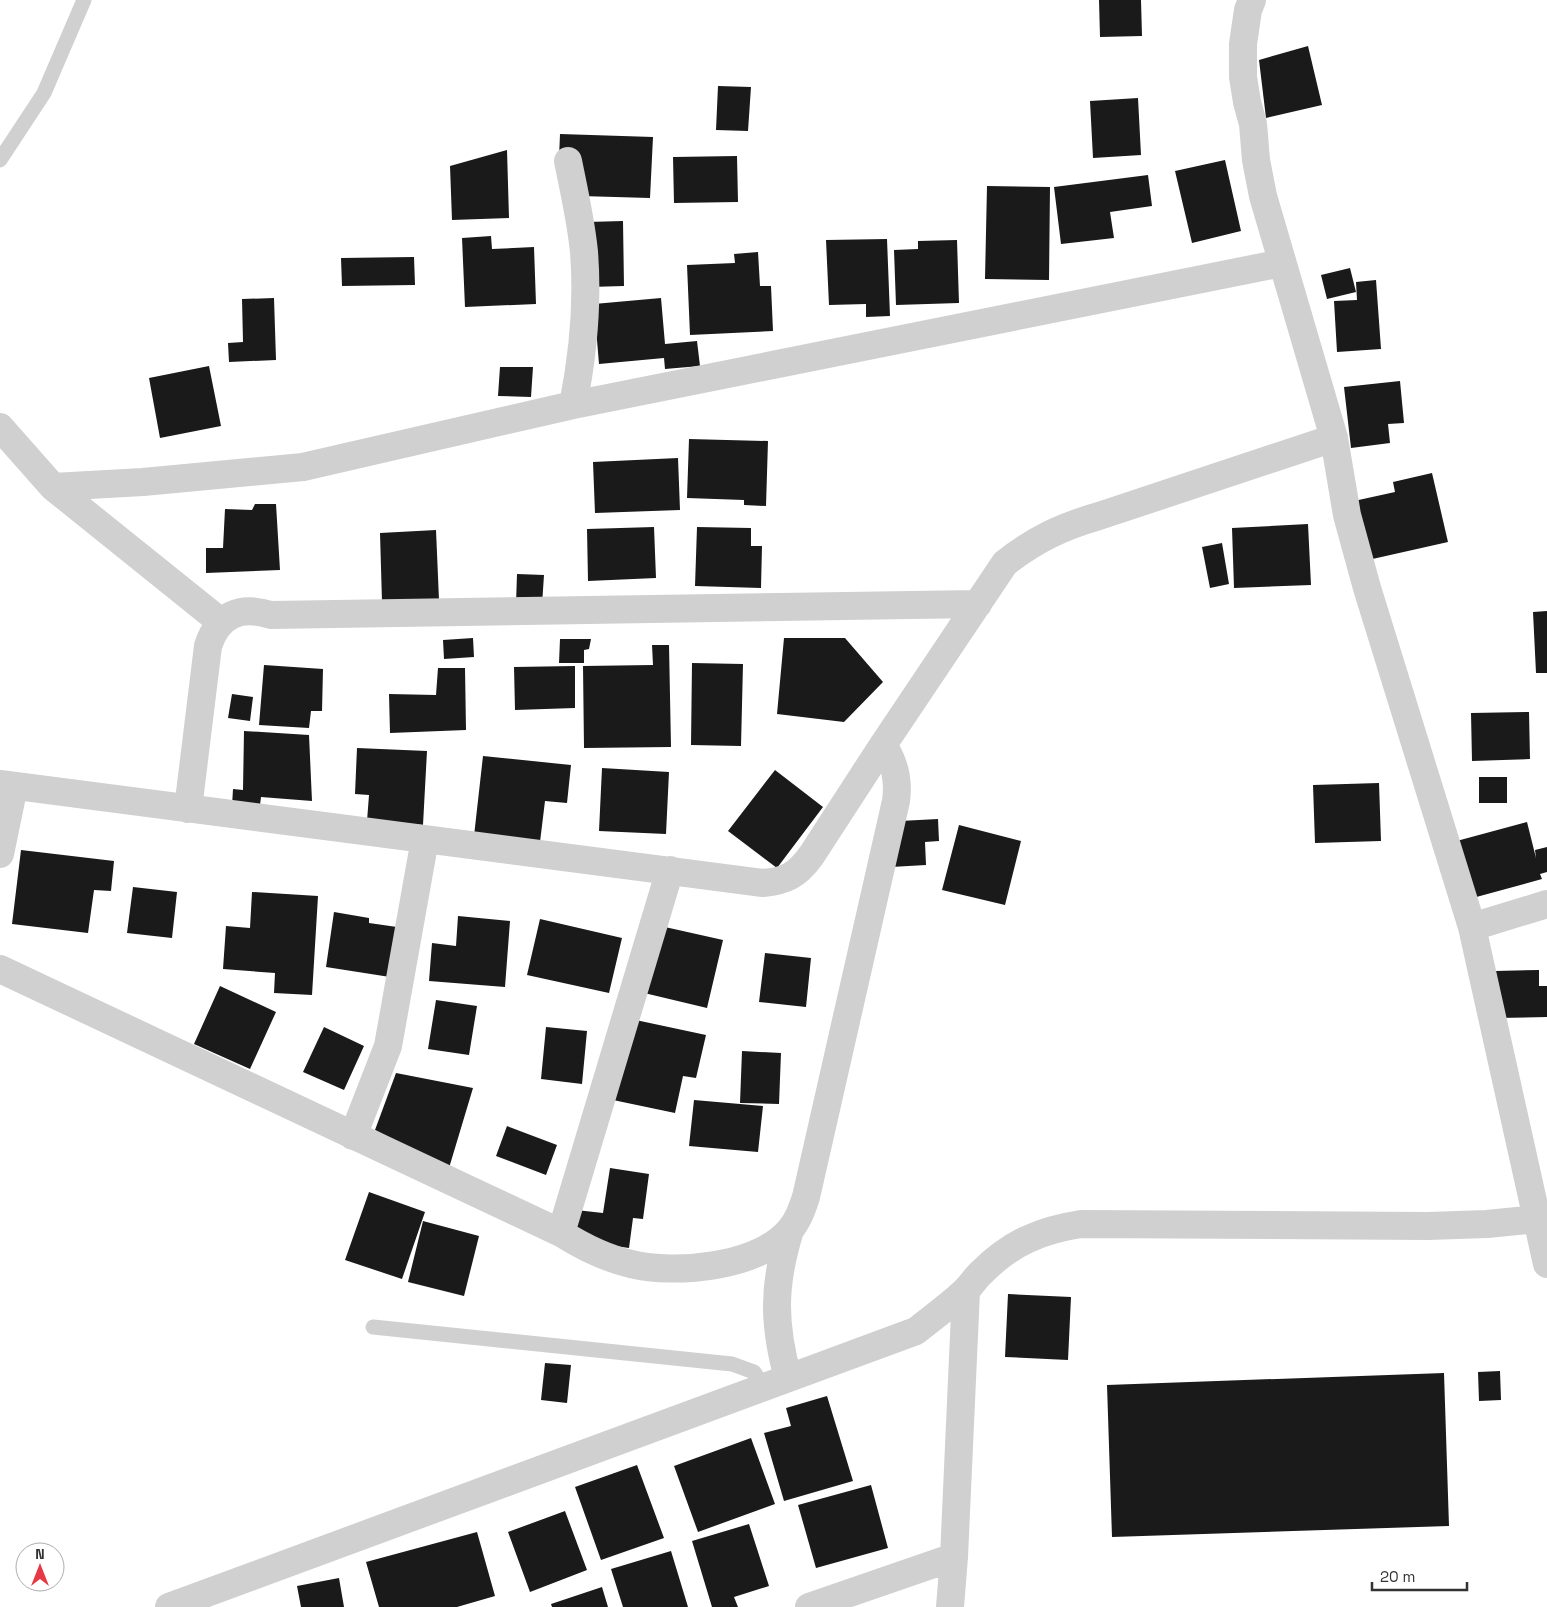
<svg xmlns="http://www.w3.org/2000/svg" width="1547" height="1607" viewBox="0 0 1547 1607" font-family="'Space Grotesk',sans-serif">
  <rect width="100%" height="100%" fill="#fff"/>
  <path fill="#1a1a1a" d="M1099,0h42l1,36 -42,1z
    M1308,46l14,59 -56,13 -7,-58z
    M718,86l33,1 -3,44 -32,-1z
    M1138,98l3,57 -48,3 -3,-57z
    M560,134l93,3 -3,61 -70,-2 -21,-38z
    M507,150l2,68 -57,2 -2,-54z
    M737,156l1,46 -64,1 -1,-46z
    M1225,160l16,71 -49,12 -17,-72z
    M1148,175l4,31 -42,6 4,26 -53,6 -7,-57z
    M987,186l63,1 -1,93 -64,-1z
    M623,221l1,65 -35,1 -2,-65z
    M491,236l1,13 42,-2 2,57 -71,3 -3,-69z
    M887,239l3,77 -24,1v-13l-37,1 -3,-65z
    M957,240l2,63 -63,2 -2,-55 24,-1v-8z
    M758,252l2,34h11l2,45 -83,4 -3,-70 48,-2 -1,-9z
    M414,257l1,28 -73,1 -1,-28z
    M1350,268l6,24 -29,7 -6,-24z
    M1376,280l5,69 -44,3 -3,-51 23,-1 -1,-18z
    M274,298l2,62 -47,2 -1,-19 15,-1 -1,-43z
    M661,298l4,46 32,-3 3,25 -35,3 -1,-11 -65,6 -5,-60z
    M209,366l12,60 -61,12 -11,-60z
    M500,367h33l-2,30 -33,-1z
    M1400,381l4,42 -16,1 2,19 -39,5 -7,-61z
    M689,439l79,2 -2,65 -22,-1v-5l-57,-2z
    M678,458l2,52 -85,3 -2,-51z
    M1432,473l16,69 -80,18 -14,-59 41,-9 -2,-10z
    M255,504h21l4,66 -74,3v-25h17l2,-39 27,1z
    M1308,524l3,61 -77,3 -2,-60z
    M654,527l2,51 -68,3 -1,-52z
    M697,527l54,1v18h11l-1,42 -66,-2z
    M436,530l3,70 -57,2 -2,-69z
    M1222,543l7,41 -19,4 -8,-41z
    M517,574l27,1 -2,30 -26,-1z
    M1547,611v62h-11l-3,-61z
    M473,638l1,19 -30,2 -1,-19z
    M784,638h61l38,44 -39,40 -67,-8z
    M560,639h31l-2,10 -5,1v13h-25z
    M652,645h17l2,102 -87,1 -1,-82 70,-1z
    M692,663l51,1 -2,82 -50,-1z
    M264,665l59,4 -1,42h-11l-2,17 -50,-3z
    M575,666v42l-60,2 -1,-43z
    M438,668h27l1,62 -76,3 -1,-39 47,1z
    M232,694l21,3 -3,24 -22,-3z
    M1529,712l1,47 -58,2 -1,-48z
    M244,731l65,4 3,66 -51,-4 -2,16 -27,-7 1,-17 10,1z
    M357,748l70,3 -4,74 -56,-4 2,-26 -14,-1z
    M483,756l88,9 -4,38 -22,-2 -5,41 -66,-6z
    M602,768l67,4 -3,62 -67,-3z
    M775,770l48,37 -46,61 -49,-37z
    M1479,777h28v26h-28z
    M1379,783l2,58 -66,2 -2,-58z
    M938,819l1,22 -14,1 1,23 -35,2 9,-46z
    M1527,822l9,36 -1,-8 12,-3v25l-7,2 2,5 -73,20 -16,-57z
    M959,825l62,16 -16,64 -63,-15z
    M21,850l93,11 -3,30 -17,-1 -6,43 -76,-9z
    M133,887l44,5 -5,46 -45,-5z
    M252,892l66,4 -6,99 -38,-2 1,-20 -52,-4 3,-43 24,2z
    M334,912l35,6v5l28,4 -7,50 -64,-10z
    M458,916l52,5 -5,66 -76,-6 3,-38 24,3z
    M540,919l82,19 -13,55 -82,-18z
    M656,925l67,15 -16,68 -67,-16z
    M765,953l46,5 -5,49 -47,-5z
    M1539,970v16h8v31l-50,1 -2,-47z
    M220,986l56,26 -26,57 -56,-25z
    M436,1000l41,6 -8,49 -41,-6z
    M631,1019l75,16 -10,43 -13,-2 -8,37 -62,-13z
    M324,1027l40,19 -20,44 -41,-18z
    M546,1027l41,4 -5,53 -41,-5z
    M742,1051l39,2 -2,51 -39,-1z
    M396,1073l77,15 -24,80 -74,-38z
    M694,1100l69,6 -5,46 -69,-6z
    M507,1126l50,19 -11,30 -50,-19z
    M610,1168l39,6 -6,45 -10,-1 -4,30 -57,-8 4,-30 27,3z
    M369,1192l56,20 -23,67 -57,-19z
    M423,1221l56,15 -15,60 -56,-14z
    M1008,1294l63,3 -3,63 -63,-3z
    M545,1363l26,2 -4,38 -26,-3z
    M1500,1371l1,29 -22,1 -1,-29z
    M1444,1373l5,153 -337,11 -5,-152z
    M827,1396l26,85 -69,20 -20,-68 27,-7 -5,-18z
    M751,1438l24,66 -77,28 -24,-66z
    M637,1465l27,73 -63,22 -26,-73z
    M871,1485l17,63 -72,20 -18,-63z
    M565,1511l22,59 -57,22 -22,-60z
    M749,1524l20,62 -35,11 4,10h-26l-20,-66z
    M477,1532l18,64 -38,11h-78l-13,-45z
    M671,1551l17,56h-65l-12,-38z
    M339,1578l5,29h-43l-4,-21z
    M602,1587l6,20h-56l-1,-3z"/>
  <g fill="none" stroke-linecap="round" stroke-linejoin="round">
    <path stroke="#d0d0d0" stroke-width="15" d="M0,160l44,-67 40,-93
      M373,1327l359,37 22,8 10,15"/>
    <path stroke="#d0d0d0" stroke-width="28" d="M1252,0l-4,10 -5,34v33l4,25 6,22 3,36 7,36 71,242 13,77 20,73 105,339 75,337
      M568,161c6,30 13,60 16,91 4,51 -1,103 -11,153
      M0,427l53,60 168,135
      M53,487l90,-5 160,-15 270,-62 709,-142
      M0,784l763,99c23,-2 34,-8 48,-27l72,-111 122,-182c31,-24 56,-36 94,-47l235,-78
      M188,809l20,-163c10,-31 32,-41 63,-31l707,-11
      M0,854l14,-68
      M1472,927l75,-23
      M0,969l561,264c22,14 44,25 70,31 45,11 126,3 158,-33 9,-10 13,-22 17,-34l90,-396c3,-21 -1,-38 -13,-56
      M353,1136l35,-90 37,-207
      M561,1233l109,-363
      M788,1378c-15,-55 -15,-93 2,-148
      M169,1607l747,-276c16,-13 33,-25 48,-39 7,-6 11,-14 18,-20 29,-29 59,-42 99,-48l347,2 59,-2 50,-5
      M809,1607l145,-50
      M950,1607l4,-50 12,-266"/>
  </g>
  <g transform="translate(40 1567)"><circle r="24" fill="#ffffff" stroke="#adadad"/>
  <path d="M0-4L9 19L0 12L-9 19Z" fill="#e63946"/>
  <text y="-8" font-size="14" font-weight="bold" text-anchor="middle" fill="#333333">N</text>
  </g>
  <path d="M1372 1582v8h95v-8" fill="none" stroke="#333333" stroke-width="2.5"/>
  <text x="1380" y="1582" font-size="15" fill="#333333" stroke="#ffffff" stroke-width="4" paint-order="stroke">20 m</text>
</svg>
